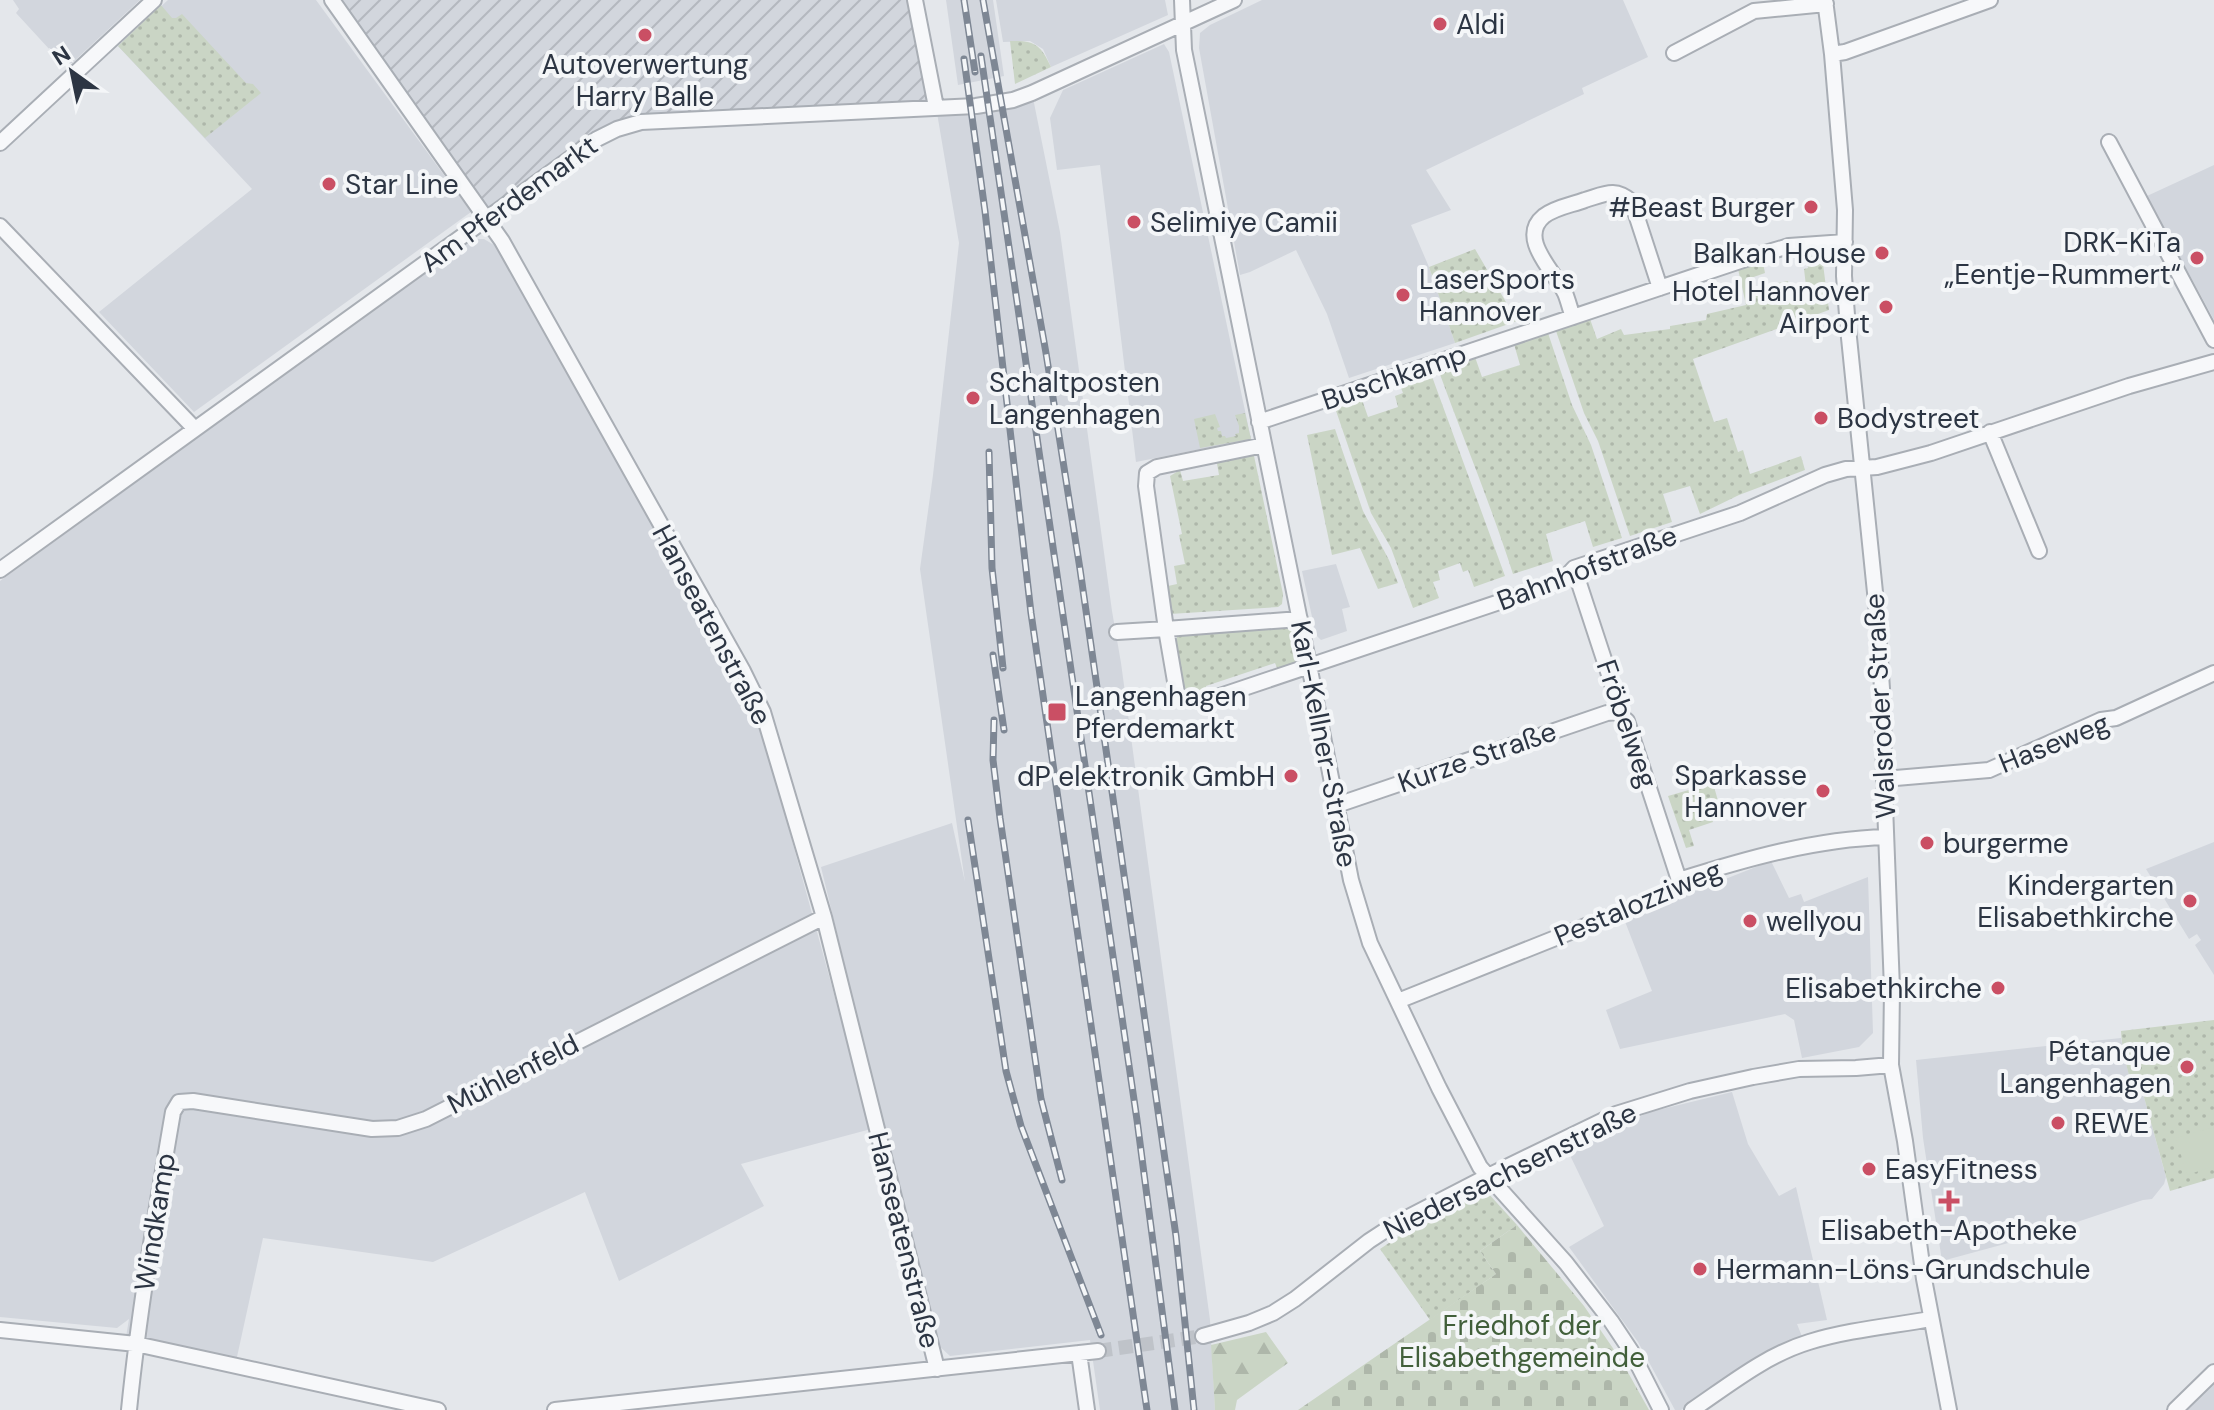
<svg xmlns="http://www.w3.org/2000/svg" width="2214" height="1410" viewBox="0 0 2214 1410" font-family="'DM Sans',sans-serif">
  <defs>
    <pattern id="industrial-furrows" width="10" height="10" patternUnits="userSpaceOnUse" patternTransform="scale(2)"><rect width="10" height="10" fill="#d2d6dd"/><path d="M-1 1l2-2M0 10L10 0M9 11l2-2" fill="none" stroke="#b4b8bf"/></pattern>
    <pattern id="green-dots" width="8" height="8" patternUnits="userSpaceOnUse" patternTransform="scale(2)"><rect width="8" height="8" fill="#cad5c5"/><path d="M2 2h.1M6 6h.1" fill="none" stroke="#aeb7aa" stroke-width="1.8" stroke-linecap="round"/></pattern>
    <pattern id="forest-firs" width="22" height="20" patternUnits="userSpaceOnUse" patternTransform="scale(2)"><rect width="22" height="20" fill="#cad5c5"/><path d="M5 1l3.5 6h-7zM16 11l3.5 6h-7z" fill="#aeb7aa"/></pattern>
    <pattern id="cemetery-stones" width="16" height="16" patternUnits="userSpaceOnUse" patternTransform="scale(2)"><rect width="16" height="16" fill="#cad5c5"/><path d="M2 7V4a2 2 0 0 1 4 0v3zM10 15v-3a2 2 0 0 1 4 0v3z" fill="#aeb7aa"/></pattern>
  </defs>
  <rect width="100%" height="100%" fill="#e4e7eb"/>
  <path fill="#d2d6dd" d="M13,0h127l-68,63h-10l-46,-50 3,-4z
    M168,0h148l155,212 -277,200 -95,-100 153,-123 -134,-143z
    M946,0h47l11,76 -46,9z
    M996,0h169l3,15 -117,52 -8,-18 -13,-8 -27,1z
    M1262,0h361l25,57 -66,31 2,6 -158,76 25,40 -40,15 18,42 26,76 -106,35 -22,-64 -31,-64 -46,22 -10,3 -41,-227 1,-15 10,-8z
    M1164,44l5,8 82,387 -115,23 -36,-297 -43,5 -7,-52 13,-28z
    M1032,93l28,139 52,379 9,52 89,657 5,90h-115l-10,-70 -140,16 -14,-13 -115,-476 131,-44 13,59 -45,-313 13,-94 26,-232 -23,-136z
    M2214,165v155l-67,-124z
    M471,239h13l10,6 9,9 242,432 14,34 112,409 -130,35 23,42 -145,75 -34,-89 -152,70 -170,-24 -28,128 -110,-23 4,-24 -12,9 -117,-11v-736z
    M1336,564l14,43 -8,2 5,22 -26,9 -5,-5 -14,-64z
    M2214,842v133l-19,-30 6,-5 -4,-6 -8,5 -43,-70z
    M1771,861l18,37 12,-4 3,8 64,-25 5,156 -14,14 -57,11 -8,-38 -9,-6 -165,35 -14,-39 46,-19 -28,-72z
    M2121,1038l4,22 9,32 8,-2 24,87 -2,7 -12,15 -9,1 -105,35 -96,26 -19,-123 -7,-78z
    M1732,1092l16,52 31,52 17,-9 31,133 -30,4 6,15 -73,38 -49,33h-6l-37,-68 -69,-95 35,-21 -37,-77 83,-37z
    M2214,1377v33h-31z"/>
  <path fill="url(#industrial-furrows)" d="M332,0h580l24,107 -319,22 -130,90z"/>
  <path fill="url(#green-dots)" d="M161,5l11,13h4l6,-4 64,69 7,1 8,9 -56,45 -87,-92z
    M1010,41c25,-1 31,4 41,26l-36,17z
    M1475,249l42,72 -62,22 -26,-76z
    M1814,256l9,8 6,46 -136,49 21,63 13,-4 11,34 5,-2 7,24 51,-18 4,14 -66,25 -39,19 -10,-28 -27,8 9,28 -42,14 -32,-95 -14,-28 -28,-82 34,-12 7,20 24,-10 3,6 46,-6v-3l36,-6 1,-6 39,-9 -8,-36 25,-6 2,10 -17,6 6,16 20,-7 -1,-4 15,-3 1,4 3,-1 2,5 12,-3 -2,-17 4,-1 -2,-11z
    M1548,333l24,72 19,40 31,93 -29,9 -8,-26 -39,13 7,27 -40,13c-22,-69 -50,-136 -75,-205l37,-12 7,20 38,-12 -6,-21z
    M1430,371l75,205 -31,11 -6,-17 -5,2 -3,-9 -22,8 2,9 -7,2 6,16 -26,10 -22,-60 -20,-35 -38,-111 27,-8 8,23 30,-10 -3,-11 8,-3 -4,-10z
    M1245,413l6,26 -51,9 -6,-29 21,-5 5,13 -3,1 1,3h3l1,5h3l1,2 10,-2 -1,-2 4,-1v-7l-4,-11z
    M1335,429l28,82 26,49 9,23 -20,6 -18,-41 -28,7 -25,-120z
    M1253,451l30,143 -1,10 -4,3 -108,7 -2,-28 9,-2 -3,-18 11,-2 -6,-29 3,-1 -12,-58 10,-6 3,11 36,-6 -3,-17z
    M1294,627l5,26 -5,11 -16,6 -3,-7 -69,23 1,7 -9,1 -14,-6 -8,-48c2,-7 5,-8 12,-8l1,3z
    M1713,783l7,25 -10,3 3,11 -24,8 5,16 -8,2 -18,-52z
    M2214,1020v158l-44,13 -28,-101 -8,2c-6,-20 -12,-40 -13,-61z
    M1487,1192l30,33 -37,26 16,23 -66,46 -50,-71 40,-27z"/>
  <path fill="url(#forest-firs)" d="M1266,1332l22,31 -51,37 -2,10h-20l-4,-65z"/>
  <path fill="url(#cemetery-stones)" d="M1517,1225l67,81 37,54 28,50h-351l198,-136 -16,-23z"/>
  <path fill="#cad5c5" d="M2206,1054l3,10 -41,15 -4,-10z
    M2214,1127v39l-27,9 -11,-37z"/>
  <g fill="none" stroke-linecap="round" stroke-linejoin="round">
    <path stroke="#bfc3c9" stroke-width="14" stroke-dasharray="14 7" stroke-linecap="butt" d="M1098,1351l105,-15"/>
    <defs>
      <path id="minor" d="M332,0l170,241 241,430 20,41 61,205 113,452
        M915,0l21,107
        M1182,0l2,50 125,615 42,215 19,63 69,145 41,79 86,96 45,58 20,30 30,59
        M1825,0l7,54 13,156 -1,66 4,52 28,274 7,101 1,76 8,210 -1,76 14,76 19,138 25,131
        M1674,53l80,-42 72,-7
        M1832,54l13,-2 145,-52
        M2109,142l105,198
        M0,143l154,-143
        M0,226l195,203
        M1573,317c-3,-8 -5,-17 -8,-24 -11,-22 -48,-55 -21,-77 12,-9 28,-11 41,-16 20,-6 30,-13 47,2l28,86
        M1259,422l493,-165 37,-11 56,-4
        M1990,432l49,119
        M1574,568l43,131v13l10,9 52,159
        M0,570l597,-431 20,-10 24,-7 335,-16 37,-6 19,-7 202,-93
        M1300,619l-134,10 11,64c10,12 25,7 40,4l345,-116 12,-13 166,-55 85,-38 21,-6 31,-2 54,-14 198,-67 85,-24
        M1117,632l49,-3 -20,-143 1,-13 10,-6 107,-22
        M1884,779l105,-9 112,-50 15,-2 98,-45
        M1337,805l270,-92 10,-1
        M1398,1001l270,-108 6,-5 5,-8c67,-21 136,-41 207,-43
        M0,1330l136,14 302,66
        M1203,1336l46,-13 24,-10 22,-14 74,-58 26,-17 93,-48 128,-62 74,-23 63,-14 46,-8 57,-1 35,-3
        M1079,1353l8,57
        M129,1410c10,-100 27,-199 44,-298l6,-10 14,-1 179,28 26,-1 28,-9 398,-202
        M555,1410l543,-59
        M1692,1410c37,-25 74,-55 117,-68 39,-12 82,-16 122,-23
        M2175,1410l39,-38"/>
    </defs>
    <use href="#minor" stroke="#a9aeb5" stroke-width="18"/>
    <use href="#minor" stroke="#f7f8fa" stroke-width="14"/>
    <defs>
      <path id="rail" d="M964,0l11,72
        M983,0l63,353 34,216 96,667 18,174
        M981,56l156,1064 38,290
        M964,59l21,152 46,402 116,797
        M989,452l3,116 11,100
        M993,655l11,75
        M994,720l-1,40 7,58 41,281 21,81
        M968,820l38,251 15,55 80,209"/>
    </defs>
    <use href="#rail" stroke="#7e8794" stroke-width="7"/>
    <use href="#rail" stroke="#f4f6f8" stroke-width="4" stroke-dasharray="12" stroke-linecap="butt"/>
  </g>
  <g fill="#ca4f64" stroke="#f4f6f8" stroke-width="3">
    <circle cx="1440" cy="24" r="8"/>
    <circle cx="645" cy="35" r="8"/>
    <circle cx="329" cy="184" r="8"/>
    <circle cx="1811" cy="207" r="8"/>
    <circle cx="1134" cy="222" r="8"/>
    <circle cx="1882" cy="253" r="8"/>
    <circle cx="2197" cy="258" r="8"/>
    <circle cx="1403" cy="295" r="8"/>
    <circle cx="1886" cy="307" r="8"/>
    <circle cx="973" cy="398" r="8"/>
    <circle cx="1821" cy="418" r="8"/>
    <rect x="1047" y="702" width="20" height="20" rx="4"/>
    <circle cx="1291" cy="776" r="8"/>
    <circle cx="1823" cy="791" r="8"/>
    <circle cx="1927" cy="843" r="8"/>
    <circle cx="2190" cy="901" r="8"/>
    <circle cx="1750" cy="921" r="8"/>
    <circle cx="1998" cy="988" r="8"/>
    <circle cx="2187" cy="1067" r="8"/>
    <circle cx="2058" cy="1123" r="8"/>
    <circle cx="1869" cy="1169" r="8"/>
    <path d="M1945 1189h8v8h8v8h-8v8h-8v-8h-8v-8h8z"/>
    <circle cx="1700" cy="1269" r="8"/>
  </g>
  <g text-anchor="middle" dominant-baseline="central" stroke-width="8" stroke-linejoin="round" paint-order="stroke">
    <g font-size="28" fill="#2c3543" stroke="#f4f6f8" text-anchor="start">
      <text x="1456" y="24">Aldi</text>
      <text x="645" y="64" text-anchor="middle">Autoverwertung<tspan x="645" dy="32">Harry Balle</tspan></text>
      <text x="345" y="184">Star Line</text>
      <text x="1795" y="207" text-anchor="end">#Beast Burger</text>
      <text x="1150" y="222">Selimiye Camii</text>
      <text x="2181" y="242" text-anchor="end">DRK-KiTa<tspan x="2181" dy="32">„Eentje-Rummert“</tspan></text>
      <text x="1866" y="253" text-anchor="end">Balkan House</text>
      <text x="1419" y="279">LaserSports<tspan x="1419" dy="32">Hannover</tspan></text>
      <text x="1870" y="291" text-anchor="end">Hotel Hannover<tspan x="1870" dy="32">Airport</tspan></text>
      <text x="989" y="382">Schaltposten<tspan x="989" dy="32">Langenhagen</tspan></text>
      <text x="1837" y="418">Bodystreet</text>
      <text x="1075" y="696">Langenhagen<tspan x="1075" dy="32">Pferdemarkt</tspan></text>
      <text x="1807" y="775" text-anchor="end">Sparkasse<tspan x="1807" dy="32">Hannover</tspan></text>
      <text x="1275" y="776" text-anchor="end">dP elektronik GmbH</text>
      <text x="1943" y="843">burgerme</text>
      <text x="2174" y="885" text-anchor="end">Kindergarten<tspan x="2174" dy="32">Elisabethkirche</tspan></text>
      <text x="1766" y="921">wellyou</text>
      <text x="1982" y="988" text-anchor="end">Elisabethkirche</text>
      <text x="2171" y="1051" text-anchor="end">Pétanque<tspan x="2171" dy="32">Langenhagen</tspan></text>
      <text x="2074" y="1123">REWE</text>
      <text x="1885" y="1169">EasyFitness</text>
      <text x="1949" y="1230" text-anchor="middle">Elisabeth-Apotheke</text>
      <text x="1716" y="1269">Hermann-Löns-Grundschule</text>
    </g>
    <g font-size="28" fill="#2c3543" stroke="#f4f6f8">
      <text transform="translate(509 204) rotate(-36)">Am Pferdemarkt</text>
      <text transform="translate(1394 377) rotate(-19)">Buschkamp</text>
      <text transform="translate(1587 568) rotate(-21)">Bahnhofstraße</text>
      <text transform="translate(712 625) rotate(62)">Hanseatenstraße</text>
      <text transform="translate(1880 706) rotate(-93)">Walsroder Straße</text>
      <text transform="translate(1627 724) rotate(71)">Fröbelweg</text>
      <text transform="translate(2054 743) rotate(-22)">Haseweg</text>
      <text transform="translate(1324 744) rotate(79)">Karl-Kellner-Straße</text>
      <text transform="translate(1477 757) rotate(-19)">Kurze Straße</text>
      <text transform="translate(1638 903) rotate(-23)">Pestalozziweg</text>
      <text transform="translate(513 1074) rotate(-27)">Mühlenfeld</text>
      <text transform="translate(1510 1171) rotate(-26)">Niedersachsenstraße</text>
      <text transform="translate(155 1222) rotate(-81)">Windkamp</text>
      <text transform="translate(904 1240) rotate(76)">Hanseatenstraße</text>
    </g>
    <g font-size="28" fill="#415f3a" stroke="#f4f6f8">
      <text x="1522" y="1325">Friedhof der<tspan x="1522" dy="32">Elisabethgemeinde</tspan></text>
    </g>
  </g>
  <g transform="translate(72 72) rotate(327)" stroke="#f4f6f8" stroke-width="6" paint-order="stroke">
  <path d="M0-6L14 30L0 20L-14 30Z" fill="#2c3543"/>
  <text y="-12" font-size="22" font-weight="bold" text-anchor="middle" fill="#2c3543">N</text>
  </g>
</svg>
